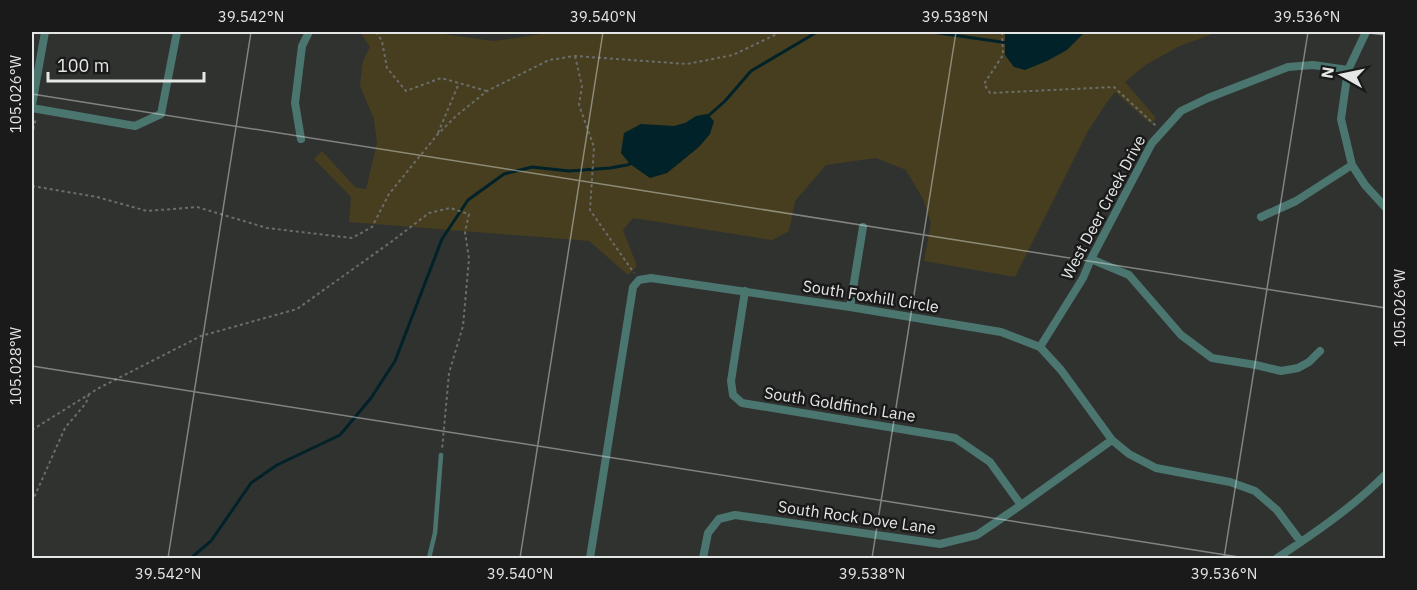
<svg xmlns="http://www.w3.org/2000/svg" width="1417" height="590" viewBox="0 0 1417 590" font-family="'IBM Plex Sans',sans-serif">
  <rect width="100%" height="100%" fill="#303230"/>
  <path fill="#463e1e" d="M360,32l75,1 59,8 62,-9h661l-37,14 -33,18 -22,18 31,36 -5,6 -36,-32 -10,13 -17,26 -73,146 -91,-16 7,-39 -8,-23 -17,-29 -30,-12 -50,7 -31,36 -6,30 -17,9 -139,-22 -10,12 14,36 -9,9 -39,-34 -240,-19 2,-25 -37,-38 8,-8 33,36 11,2 11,-46 -3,-24 -14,-33 3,-25 7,-14z"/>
  <path fill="#012228" d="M1006,32h79l-18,18 -20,11 -22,9 -11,-3 -9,-12v-22z
    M707,114l7,7 -4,13 -11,13 -32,26 -17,5 -20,-14 -9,-11 3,-20 17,-9 33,2 11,-3 11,-7z"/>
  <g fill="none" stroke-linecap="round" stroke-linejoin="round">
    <path stroke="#012228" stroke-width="3" d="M932,32l76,11
      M707,117l18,-16 26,-30 66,-39h4
      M191,558l20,-17 40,-58 26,-18 63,-30 31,-37 24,-37 47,-122 26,-39 36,-26 28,-7 37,4 41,-3 17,-3 5,-2"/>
    <path stroke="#6b6d6b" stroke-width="2" stroke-dasharray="3 3" stroke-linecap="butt" d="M376,32l6,9 5,27 19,23 35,-13 46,13
      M1002,32l1,23 -19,29 6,9 124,-6 42,39
      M575,56l7,30 -3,19 15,42 -4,63 44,63
      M438,133l21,-50
      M32,135l4,-17
      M32,186l65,11 50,14 50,-4 70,21 85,10 20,-11 17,-33 48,-59 19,-19 31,-25 62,-31 26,-4 112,8 46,-9 48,-23
      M32,430l67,-42 102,-52 96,-27 94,-67 38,-29 21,-5 19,6 -4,18 4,27 -6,67 -14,47 -7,77
      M32,502l33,-74 21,-25 3,-9"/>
    <path stroke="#4b766f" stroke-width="4.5" d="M429,558l6,-25 6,-78"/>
    <path stroke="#4b766f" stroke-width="8" d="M1366,32l-18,38 -7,49 11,46 13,20 21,23
      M32,105l13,-73
      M32,108l103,18 26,-12 16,-82
      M301,139l-6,-36 7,-57 7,-14
      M1261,217l35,-16 56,-36
      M1091,259l38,16 52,60 31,23 44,7 25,6 17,-3 11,-6 11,-11
      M745,291l-14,90 2,14 9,8 213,35 35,24 31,43
      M850,307l13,-80
      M1040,347l43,-69 8,-19 61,-116 29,-32 27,-13 80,-31 25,-2 35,5
      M590,558l43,-271 6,-7 12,-2 199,29 151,25 39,15 21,23 51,70 17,14 27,14 74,14 25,9 22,19 24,32
      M703,558l5,-25 11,-14 16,-4 205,29 37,-9 44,-30 91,-65
      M1277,558c38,-25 77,-52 109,-84"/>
  </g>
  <path fill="none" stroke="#e5e7e6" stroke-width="1.5" stroke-opacity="0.45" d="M1361,32l25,3M32,94l1354,214M32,366l1213,192M168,558l83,-526M520,558l83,-526M872,558l84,-526M1224,558l84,-526"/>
  <g text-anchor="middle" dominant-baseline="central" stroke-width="5" stroke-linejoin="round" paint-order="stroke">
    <g font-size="16" fill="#e5e7e6" stroke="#191a19">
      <text transform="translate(1103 207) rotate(-62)">West Deer Creek Drive</text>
      <text transform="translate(871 296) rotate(9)">South Foxhill Circle</text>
      <text transform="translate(840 404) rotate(9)">South Goldfinch Lane</text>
      <text transform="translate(857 517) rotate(8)">South Rock Dove Lane</text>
    </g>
  </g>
  <rect width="1417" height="590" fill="none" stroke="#191a19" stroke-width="66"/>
  <g transform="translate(1342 75) rotate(279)" stroke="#191a19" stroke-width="4.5" paint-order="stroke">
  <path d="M0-4.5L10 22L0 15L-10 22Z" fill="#e5e7e6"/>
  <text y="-9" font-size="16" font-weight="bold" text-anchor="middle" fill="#e5e7e6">N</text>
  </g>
  <path d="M48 72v9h156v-9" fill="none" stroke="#e5e7e6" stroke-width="3"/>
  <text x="57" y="72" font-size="18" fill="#e5e7e6" stroke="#191a19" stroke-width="4.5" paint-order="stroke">100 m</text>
  <rect x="33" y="33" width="1351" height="524" fill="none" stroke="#e5e7e6" stroke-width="2"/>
  <g font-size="15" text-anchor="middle" fill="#e5e7e6">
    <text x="251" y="22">39.542°N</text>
    <text x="603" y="22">39.540°N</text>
    <text x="955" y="22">39.538°N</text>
    <text x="1307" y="22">39.536°N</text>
    <text transform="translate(16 94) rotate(-90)" y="5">105.026°W</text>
    <text transform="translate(1400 308) rotate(-90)" y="5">105.026°W</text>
    <text transform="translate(16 366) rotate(-90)" y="5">105.028°W</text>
    <text x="168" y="579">39.542°N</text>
    <text x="520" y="579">39.540°N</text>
    <text x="872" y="579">39.538°N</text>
    <text x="1224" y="579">39.536°N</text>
  </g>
</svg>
